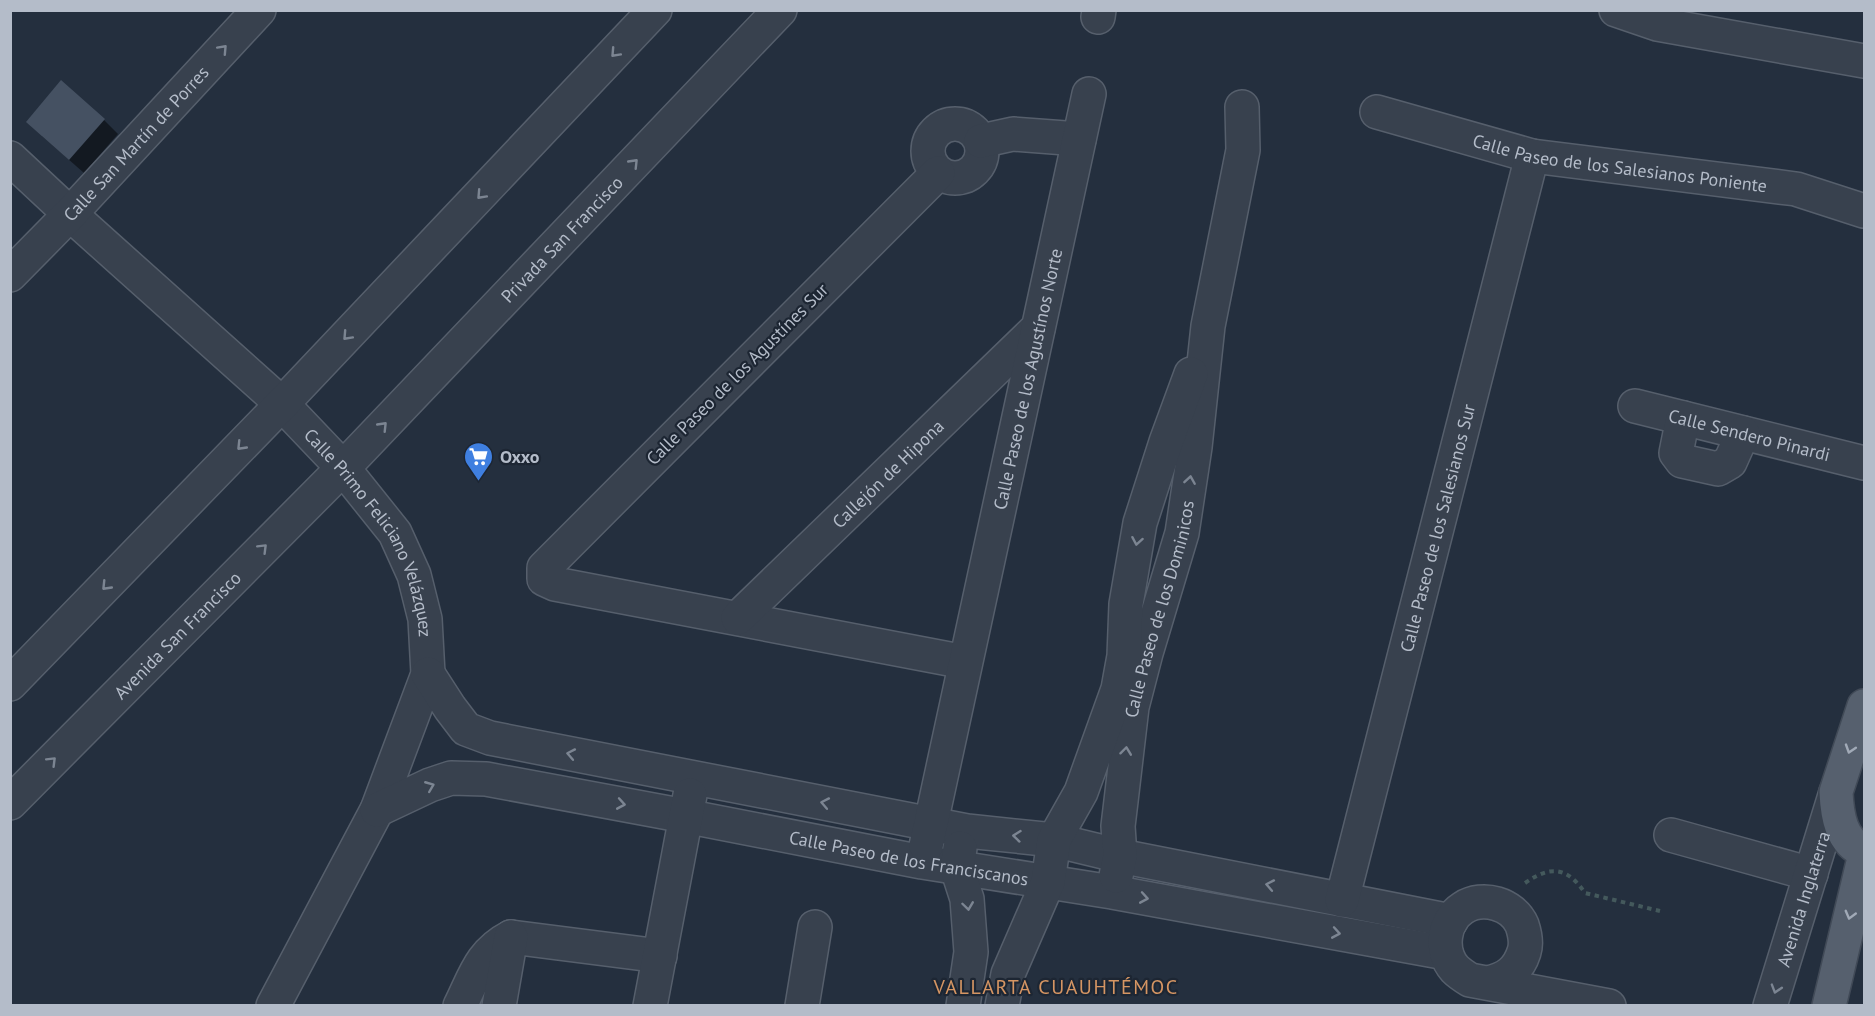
<svg xmlns="http://www.w3.org/2000/svg" width="1875" height="1016" viewBox="0 0 1875 1016" font-family="'PT Sans',sans-serif">
  <rect width="100%" height="100%" fill="#242f3e"/>
  <path fill="#0007" d="M104,120l14,14 -34,39 -42,-37z"/>
  <path fill="#455162" d="M61,80l44,39 -36,41 -43,-38z"/>
  <g fill="none" stroke-linecap="round" stroke-linejoin="round">
    <defs>
      <g id="minor">
        <path d="M1616,10l41,14 207,37"/>
        <path d="M1098,17l1,-7"/>
        <path id="s1" d="M1377,112l155,44 264,33 68,22"/>
        <circle cx="955" cy="151" r="27"/>
        <path d="M981,141l32,-7 66,5"/>
        <path id="s2" d="M10,158l60,56 212,190 61,64 52,65 19,42 11,44 3,55 -51,136 -104,196"/>
        <path d="M938,173l-387,388 -7,7v11l11,5 410,78"/>
        <path id="s3" d="M10,275l60,-61 189,-204"/>
        <path id="s4" d="M1635,406l229,57"/>
        <path d="M1683,418l-7,35 6,8 36,8 12,-7 13,-29"/>
        <path id="s5" d="M738,618l300,-290"/>
        <path d="M428,674l22,34 16,21 24,9 477,93 87,9 66,16 331,65"/>
        <path d="M10,684l272,-280 373,-394"/>
        <path id="s6" d="M10,803l333,-335 437,-458"/>
        <path id="s7" d="M377,810l53,-25 21,-7 35,1 199,37 237,46 190,30 334,61"/>
        <path d="M1671,835l140,39"/>
        <path id="s8" d="M926,846l163,-752"/>
        <path d="M960,848l-3,20 10,31 4,53 -8,54"/>
        <path id="s9" d="M1116,876l4,-20 -2,-30 3,-25 11,-94 14,-54 36,-120 13,-86 13,-121 35,-176 -1,-43"/>
        <path id="s10" d="M1342,900l190,-744"/>
        <path d="M1488,983c18,-4 30,-12 36,-31 3,-9 1,-18 -2,-27 -9,-21 -39,-30 -59,-17 -20,13 -24,43 -8,61 4,4 10,8 15,11l139,26"/>
        <path d="M460,1006c15,-30 20,-53 51,-69l149,19"/>
        <path d="M499,1006l12,-69"/>
        <path d="M650,1006l40,-211"/>
        <path d="M802,1006l13,-79"/>
        <path d="M1002,1006l6,-32 40,-92 6,-42 27,-48 37,-103 6,-33 2,-52 14,-81 26,-81 25,-68"/>
        <path id="s11" d="M1770,1006l66,-214"/>
      </g>
      <path id="major" d="M1864,706l-28,86c1,23 5,50 28,59
        M1829,1006l35,-148"/>
    </defs>
    <use href="#minor" stroke="#565f6c" stroke-width="36"/>
    <use href="#major" stroke="#414a57" stroke-width="36"/>
    <path stroke="#44595c" stroke-width="4" stroke-dasharray="4.5 4.5" stroke-linecap="butt" d="M1525,883c26,-18 42,-16 60,10l75,18"/>
    <use href="#minor" stroke="#38414e" stroke-width="33"/>
    <use href="#major" stroke="#56606e" stroke-width="33"/>
  </g>
  <defs><path id="oneway-chevron" d="M-2-3.5L2.5 0L-2 3.5" fill="none" stroke-width="1.6" stroke-linecap="round" stroke-linejoin="round" transform="scale(1.5)"/></defs>
  <g stroke="#7c8592">
    <use href="#oneway-chevron" transform="translate(223 49) rotate(-47)"/>
    <use href="#oneway-chevron" transform="translate(615 53) rotate(133)"/>
    <use href="#oneway-chevron" transform="translate(634 163) rotate(-46)"/>
    <use href="#oneway-chevron" transform="translate(481 195) rotate(133)"/>
    <use href="#oneway-chevron" transform="translate(347 336) rotate(133)"/>
    <use href="#oneway-chevron" transform="translate(383 426) rotate(-46)"/>
    <use href="#oneway-chevron" transform="translate(241 446) rotate(134)"/>
    <use href="#oneway-chevron" transform="translate(1190 480) rotate(-81)"/>
    <use href="#oneway-chevron" transform="translate(1137 541) rotate(100)"/>
    <use href="#oneway-chevron" transform="translate(263 548) rotate(-45)"/>
    <use href="#oneway-chevron" transform="translate(106 586) rotate(134)"/>
    <use href="#oneway-chevron" transform="translate(1126 751) rotate(-83)"/>
    <use href="#oneway-chevron" transform="translate(571 754) rotate(-169)"/>
    <use href="#oneway-chevron" transform="translate(52 761) rotate(-45)"/>
    <use href="#oneway-chevron" transform="translate(430 786) rotate(-22)"/>
    <use href="#oneway-chevron" transform="translate(825 803) rotate(-169)"/>
    <use href="#oneway-chevron" transform="translate(621 804) rotate(10)"/>
    <use href="#oneway-chevron" transform="translate(1017 836) rotate(-174)"/>
    <use href="#oneway-chevron" transform="translate(1270 885) rotate(-169)"/>
    <use href="#oneway-chevron" transform="translate(1144 898) rotate(10)"/>
    <use href="#oneway-chevron" transform="translate(968 906) rotate(82)"/>
    <use href="#oneway-chevron" transform="translate(1336 933) rotate(10)"/>
    <use href="#oneway-chevron" transform="translate(1776 989) rotate(107)"/>
  </g>
  <g stroke="#a1aab7">
    <use href="#oneway-chevron" transform="translate(1850 749) rotate(108)"/>
    <use href="#oneway-chevron" transform="translate(1850 915) rotate(105)"/>
  </g>
  <defs>
    <symbol id="supermarket-pin" viewBox="-11 -11 22 30"><path d="M0 17L-7.5 6A9.5 9.5 0 1 1 7.5 6Z" fill="#3f7fe0" stroke="#1d2633"/><path d="M-6-5.5h2.5l.6 2H6L4.5 2H-2.5L-4.4-4H-6ZM-1.5 3.2a1.3 1.3 0 1 0 .1 0ZM3 3.2a1.3 1.3 0 1 0 .1 0Z" fill="#fff"/></symbol>
  </defs>
  <g fill-rule="evenodd">
    <use href="#supermarket-pin" x="462" y="440" width="33" height="45"/>
  </g>
  <g text-anchor="middle" dominant-baseline="central" stroke-width="4.5" stroke-linejoin="round" paint-order="stroke">
    <g font-size="18" fill="#b4bcc9" stroke="#1d2633">
      <text stroke="none"><textPath href="#s3" startOffset="182">Calle San Martín de Porres</textPath></text>
      <text stroke="none"><textPath href="#s1" startOffset="249">Calle Paseo de los Salesianos Poniente</textPath></text>
      <text stroke="none"><textPath href="#s6" startOffset="789">Privada San Francisco</textPath></text>
      <text transform="translate(737 374) rotate(-45)">Calle Paseo de los Agustínes Sur</text>
      <text stroke="none"><textPath href="#s8" startOffset="478">Calle Paseo de los Agustínos Norte</textPath></text>
      <text stroke="none"><textPath href="#s4" startOffset="118">Calle Sendero Pinardi</textPath></text>
      <text stroke="none"><textPath href="#s5" startOffset="208">Callejón de Hipona</textPath></text>
      <text stroke="none"><textPath href="#s10" startOffset="384">Calle Paseo de los Salesianos Sur</textPath></text>
      <text stroke="none"><textPath href="#s2" startOffset="526">Calle Primo Feliciano Velázquez</textPath></text>
      <text stroke="none"><textPath href="#s9" startOffset="272">Calle Paseo de los Dominicos</textPath></text>
      <text stroke="none"><textPath href="#s6" startOffset="237">Avenida San Francisco</textPath></text>
      <text stroke="none"><textPath href="#s7" startOffset="546">Calle Paseo de los Franciscanos</textPath></text>
      <text stroke="none"><textPath href="#s11" startOffset="112">Avenida Inglaterra</textPath></text>
    </g>
    <g font-size="18" font-weight="bold" fill="#b4bcc9" stroke="#1d2633" text-anchor="start">
      <text x="500" y="456">Oxxo</text>
    </g>
    <g font-size="20" letter-spacing="1.5" fill="#d59563" stroke="#1d2633">
      <text x="1056" y="987">VALLARTA CUAUHTÉMOC</text>
    </g>
  </g>
  <rect width="1875" height="1016" fill="none" stroke="#b4bcc9" stroke-width="24"/>
</svg>
